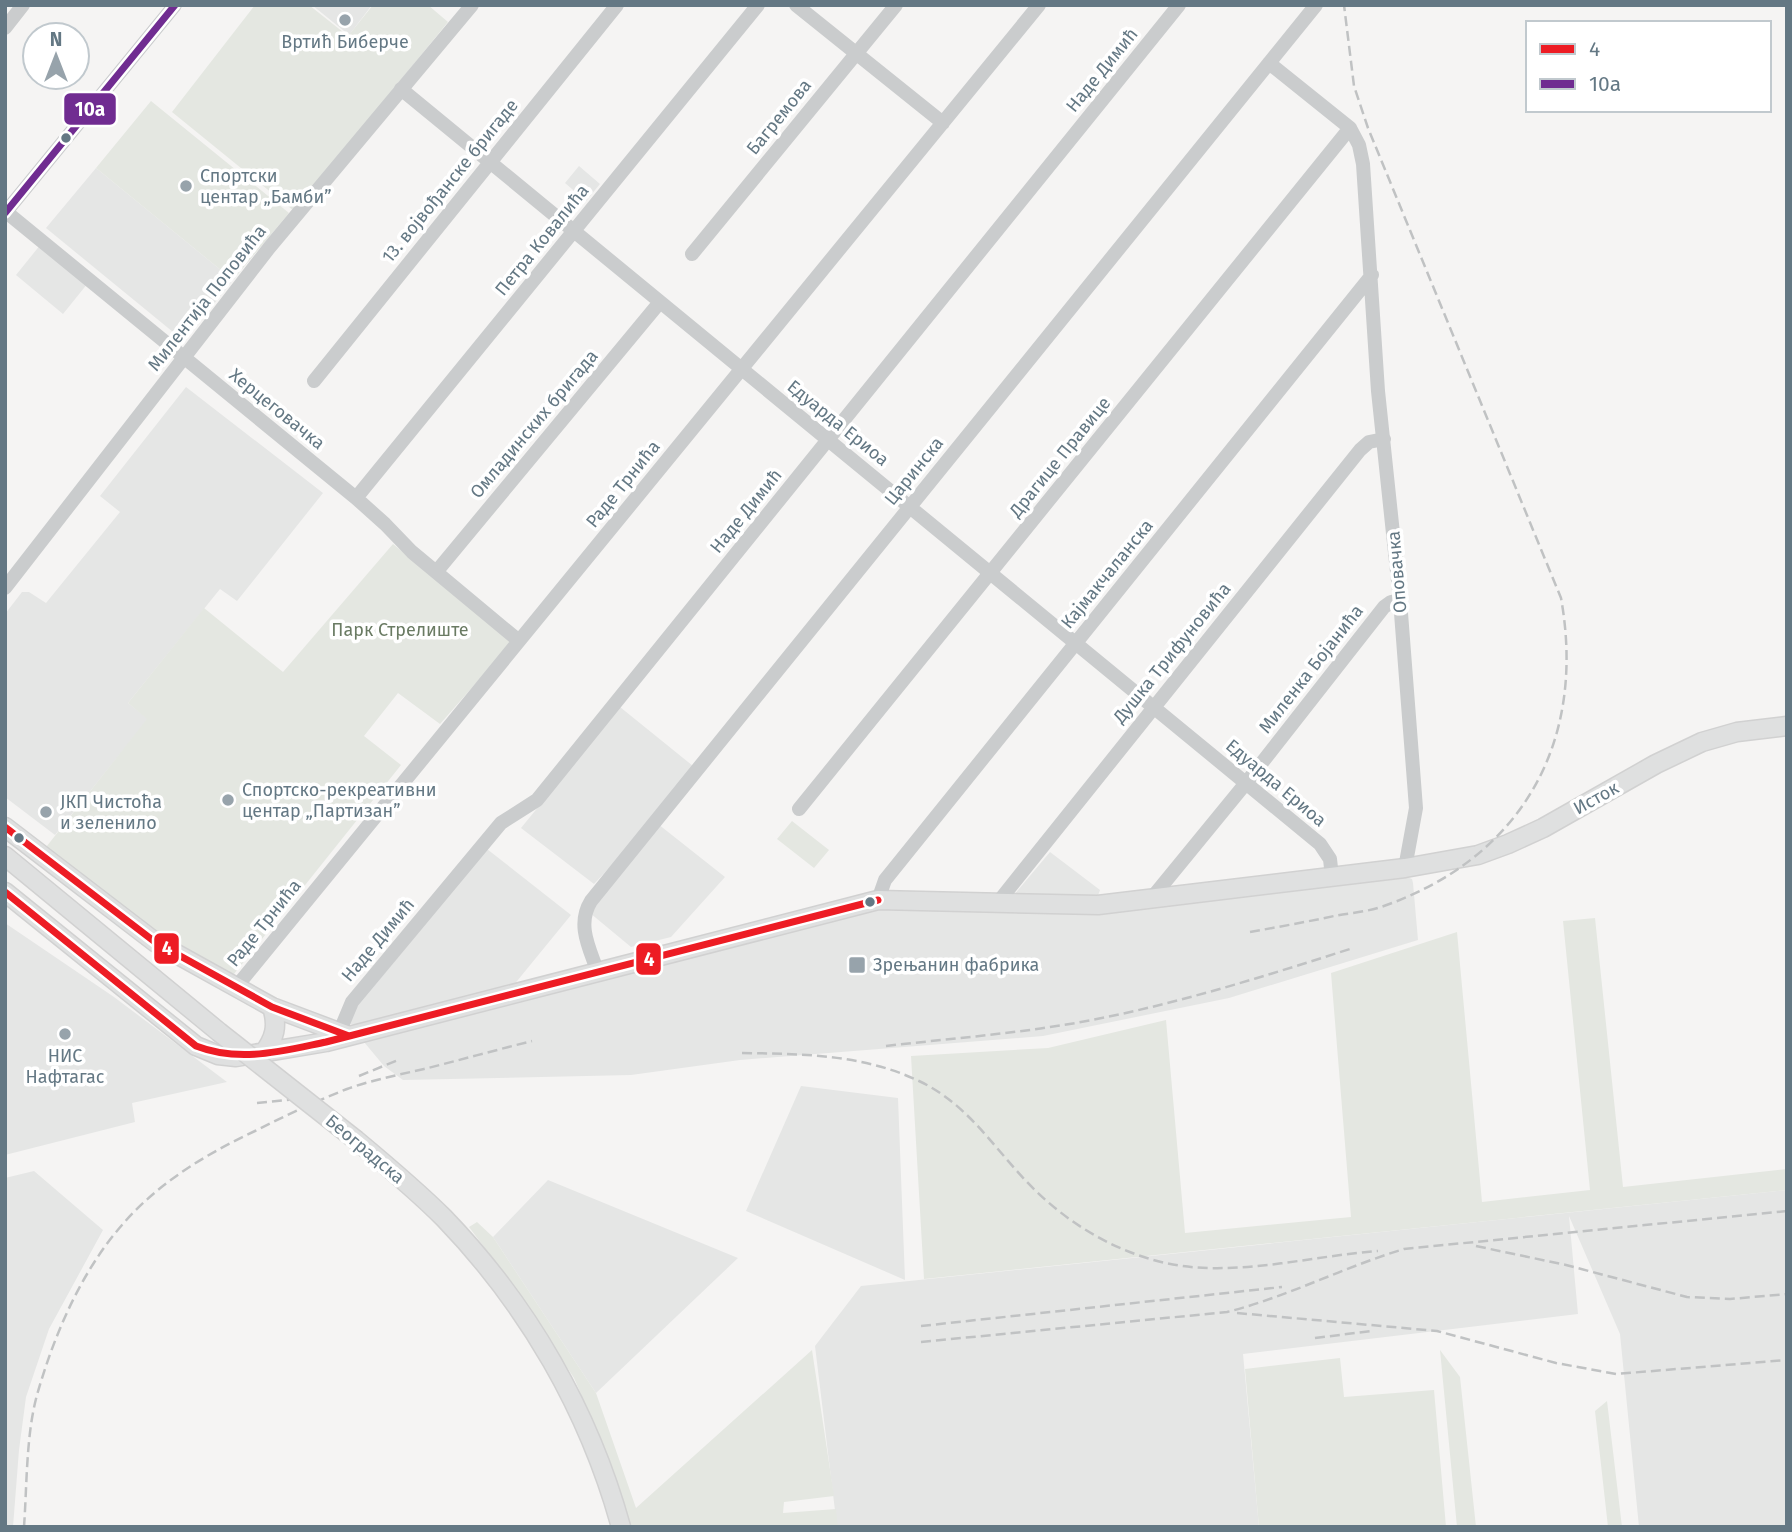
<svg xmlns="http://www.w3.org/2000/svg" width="1792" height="1532" viewBox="0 0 1792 1532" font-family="'Fira Sans',sans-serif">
  <rect width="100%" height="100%" fill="#f5f4f3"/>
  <path fill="#e5e6e5" d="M312,5h60l-23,30z
    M579,166l21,18 -14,17 -21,-18z
    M96,168l137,112 -49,61 -138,-113z
    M41,244l47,39 -25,31 -47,-39z
    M186,387l137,106 -86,108 -17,-12 -92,114 20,16 -93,116 -50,-38v-183l17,-22h7l17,11 74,-91 -20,-16z
    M620,707l73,59 -68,85 -31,33 -73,-56z
    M658,824l67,53 -54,60 -40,10 -41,-34z
    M487,849l84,66 -58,71 -151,39 -12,-1 2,-11z
    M1050,852l50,38 -4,11 -82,-6z
    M1397,877h10l5,2 1,4 5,57 -189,58 -186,38 -303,24 -109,15 -228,5 -19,-14 -20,-24v-2l513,-131 216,4z
    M5,923l109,74 113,85 -95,21 3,19 -130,33z
    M801,1086l97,12 7,182 -159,-69z
    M34,1171l69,59 -54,99 -23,68 -7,53 -6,77h-8v-349z
    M548,1180l190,78 -142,135 -103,-156z
    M1787,1190v337h-148l-19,-193 -51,-118 9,98 -335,40 16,173h-422l-22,-181 46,-60z"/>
  <path fill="#e4e7e1" d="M255,5h54l39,31 25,-31h55l20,17 -154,189 -122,-99z
    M151,101l138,112 -56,67 -137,-112z
    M393,544l119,98 -72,82 -42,-31 -34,43 37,29 -171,214 -72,-44 -19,-17 -26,-14 -70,-53 104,-132 -19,-16 76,-95 79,64z
    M792,821l37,29 -15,18 -37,-29z
    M1595,918l28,269 164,-18v21l-863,89 -13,-223 137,-8 118,-28 19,213 166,-16 -20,-244 126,-41 25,270 108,-12 -27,-269z
    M477,1222l16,15 103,156 40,115 176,-158 22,146 -50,6 -1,11 53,-4 2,18h-208l-38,-107 -18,-42 -60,-91 -45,-60z
    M1440,1350l20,27 16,150h-19z
    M1340,1358l4,39 90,-7 12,137h-187l-14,-158z
    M1607,1401l15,126h-14l-13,-116z"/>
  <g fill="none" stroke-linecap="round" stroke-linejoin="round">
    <defs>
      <path id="major" d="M5,827l150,115 117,65 77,29
        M5,856l214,176
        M5,892l191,154 22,9 18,2 90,-15 552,-142 220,5 307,-37 73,-13 30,-11 35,-16 113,-64 46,-22 35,-10 50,-6
        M263,1054c12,-16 15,-28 9,-47
        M356,1140c30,25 60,50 88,78 84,87 145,193 177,309"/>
    </defs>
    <use href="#major" stroke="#d1d1d1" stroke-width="21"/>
    <path stroke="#cacccd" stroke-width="14" d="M796,5l147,118
      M5,28l18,-23
      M1269,63l81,65 9,17 4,19 15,227 22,209 16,208 -11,60
      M401,89l919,755 10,15 2,18
      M5,211l351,287 29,26 27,28 107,89
      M5,213l170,-208
      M692,254l204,-249
      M314,381l303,-376
      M356,498l402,-493
      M437,571l223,-269
      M5,588l264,-340 203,-243
      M799,809l551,-681
      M1151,899l95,-116 138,-176 7,-5 9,-2
      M878,900l7,-20 487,-605
      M999,901l361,-451 9,-8 15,-3
      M598,973c-8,-24 -22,-48 -7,-72l725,-896
      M237,986l802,-981
      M339,1033l13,-31 149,-179 36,-23 642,-795"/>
    <use href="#major" stroke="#dfe0e0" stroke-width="18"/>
    <path stroke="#c0c2c3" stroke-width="2.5" stroke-dasharray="10 5" stroke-linecap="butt" d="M1250,932c28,-5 56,-10 84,-16 15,-3 32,-4 47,-9 140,-48 206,-164 180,-309l-193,-470 -14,-42 -10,-81
      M886,1046c69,-8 138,-13 206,-26 88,-17 173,-44 258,-71
      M742,1053c61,1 120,1 177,28 47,22 73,64 107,100 37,39 83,68 135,81 69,17 148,-6 217,-11
      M359,1076l39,-16
      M257,1103l59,-6
      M1476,1246l90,19 121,32 43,2 57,-5
      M1237,1313l200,18 119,32 60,11 171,-14
      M921,1326l361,-39
      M1315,1338l56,-7
      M921,1342l306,-30c60,-15 117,-45 177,-63l383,-38
      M24,1527c3,-42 2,-92 13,-132 17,-60 44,-123 85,-170 36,-42 84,-71 133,-94 30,-15 61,-30 92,-42 25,-9 51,-14 77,-20 36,-9 72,-19 108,-28"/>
    <defs>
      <path id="major-bridge" d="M219,1032l137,108"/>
    </defs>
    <use href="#major-bridge" stroke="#d1d1d1" stroke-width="21" stroke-linecap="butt"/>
    <use href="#major-bridge" stroke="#dfe0e0" stroke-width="18"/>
    <defs>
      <path id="bus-1" d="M5,827l150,115 117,65 77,29
        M5,892l191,154c44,17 86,5 130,-4l552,-142"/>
      <path id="bus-2" d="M5,213l170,-208"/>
    </defs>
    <use href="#bus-1" stroke="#fff" stroke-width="12"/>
    <use href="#bus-2" stroke="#fff" stroke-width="12"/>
    <use href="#bus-1" stroke="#ed1c24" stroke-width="7"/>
    <use href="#bus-2" stroke="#702c91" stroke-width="7"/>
  </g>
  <g fill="#97a3ab" stroke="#fff" stroke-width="2.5">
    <circle cx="345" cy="20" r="7"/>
    <circle cx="186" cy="186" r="7"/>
    <circle cx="228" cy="800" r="7"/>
    <circle cx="46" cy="812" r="7"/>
    <rect x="848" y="956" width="18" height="18" rx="3.5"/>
    <circle cx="65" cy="1034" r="7"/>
  </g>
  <g fill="#647884" stroke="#fff" stroke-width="2.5">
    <circle cx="66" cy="138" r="6"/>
    <circle cx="19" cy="838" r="6"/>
    <circle cx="870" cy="902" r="6"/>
  </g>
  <g text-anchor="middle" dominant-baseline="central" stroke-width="7" stroke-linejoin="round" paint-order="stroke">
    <g font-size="18" fill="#647884" stroke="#fff" text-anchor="start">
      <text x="345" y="42" text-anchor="middle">Вртић Биберче</text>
      <text x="200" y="176">Спортски<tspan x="200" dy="21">центар „Бамби”</tspan></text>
      <text x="242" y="790">Спортско-рекреативни<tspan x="242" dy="21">центар „Партизан”</tspan></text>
      <text x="60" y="802">ЈКП Чистоћа<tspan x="60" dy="21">и зеленило</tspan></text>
      <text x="873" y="965">Зрењанин фабрика</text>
      <text x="65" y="1056" text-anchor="middle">НИС<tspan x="65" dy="21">Нафтагас</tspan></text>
    </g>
    <g font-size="18" fill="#647884" stroke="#fff">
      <text transform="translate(1102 70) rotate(-51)">Наде Димић</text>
      <text transform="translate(779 117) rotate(-51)">Багремова</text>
      <text transform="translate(450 181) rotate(-51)">13. војвођанске бригаде</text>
      <text transform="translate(542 240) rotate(-51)">Петра Ковалића</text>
      <text transform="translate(207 298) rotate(-52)">Милентија Поповића</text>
      <text transform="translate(277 409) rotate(39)">Херцеговачка</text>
      <text transform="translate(838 423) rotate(39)">Едуарда Ериоа</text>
      <text transform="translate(534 424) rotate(-50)">Омладинских бригада</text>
      <text transform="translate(1060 457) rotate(-51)">Драгице Правице</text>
      <text transform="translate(914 471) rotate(-51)">Царинска</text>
      <text transform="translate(623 484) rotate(-51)">Раде Трнића</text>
      <text transform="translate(746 511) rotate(-51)">Наде Димић</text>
      <text transform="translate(1397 572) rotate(-95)">Оповачка</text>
      <text transform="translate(1107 574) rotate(-51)">Кајмакчаланска</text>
      <text transform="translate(1172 653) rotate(-51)">Душка Трифуновића</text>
      <text transform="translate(1311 669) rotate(-52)">Миленка Бојанића</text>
      <text transform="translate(1276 783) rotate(40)">Едуарда Ериоа</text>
      <text transform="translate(1596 798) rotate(-29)">Исток</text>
      <text transform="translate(264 923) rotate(-51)">Раде Трнића</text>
      <text transform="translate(378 940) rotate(-50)">Наде Димић</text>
      <text transform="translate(365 1149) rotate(40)">Београдска</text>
    </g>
    <g font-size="18" fill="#6a7b63" stroke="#fff">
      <text x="400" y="630">Парк Стрелиште</text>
    </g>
  </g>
  <g stroke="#fff" stroke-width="2.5">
    <rect x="63" y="92" width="54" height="34" rx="7" fill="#702c91"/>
    <rect x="153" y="932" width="27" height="33" rx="7" fill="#ed1c24"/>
    <rect x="635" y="942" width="27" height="34" rx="7" fill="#ed1c24"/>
  </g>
  <g font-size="19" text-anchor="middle" font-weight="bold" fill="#fff">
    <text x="90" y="116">10а</text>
    <text x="167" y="955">4</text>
    <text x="649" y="966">4</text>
  </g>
  <rect width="1792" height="1532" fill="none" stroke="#647884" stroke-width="14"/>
  <rect x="1526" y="21" width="245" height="91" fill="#ffffff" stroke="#c1c9ce" stroke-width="2"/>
  <rect x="1540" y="44" width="35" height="10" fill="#ed1c24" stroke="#c1c9ce" stroke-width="2"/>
  <text x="1589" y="56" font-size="21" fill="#647884">4</text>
  <rect x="1540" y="79" width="35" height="10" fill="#702c91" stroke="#c1c9ce" stroke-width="2"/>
  <text x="1589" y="91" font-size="21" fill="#647884">10а</text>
  <g transform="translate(56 56)"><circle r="33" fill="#ffffff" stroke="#c1c9ce" stroke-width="2"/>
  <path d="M0-5L12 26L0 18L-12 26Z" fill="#97a3ab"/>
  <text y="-10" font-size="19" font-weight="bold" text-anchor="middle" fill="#647884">N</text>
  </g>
</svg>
